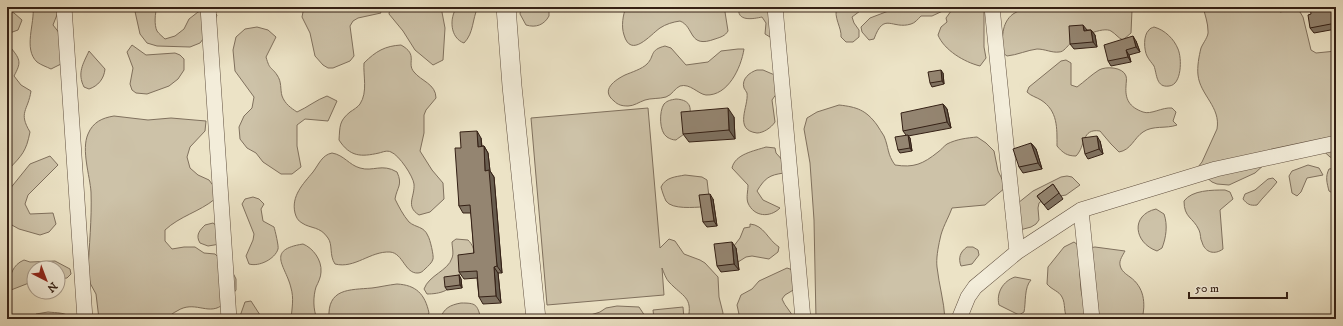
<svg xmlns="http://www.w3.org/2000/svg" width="1343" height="326" viewBox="0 0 1343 326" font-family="'IM FELL DW Pica',serif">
  <rect width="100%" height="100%" fill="#ece3c6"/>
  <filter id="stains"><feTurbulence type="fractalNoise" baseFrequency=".005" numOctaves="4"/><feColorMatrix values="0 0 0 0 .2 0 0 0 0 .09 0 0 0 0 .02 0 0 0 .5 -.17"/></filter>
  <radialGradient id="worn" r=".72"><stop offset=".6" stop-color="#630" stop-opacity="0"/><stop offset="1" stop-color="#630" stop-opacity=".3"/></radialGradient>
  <path fill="#cdc2a8" stroke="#80715e" d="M33,7h27l-7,18 11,14 -3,25 -10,5c-4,-2 -10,-4 -14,-7 -14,-13 -2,-39 -4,-55z
    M134,7h23c-2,6 -3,18 0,24 2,3 6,6 8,8l10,-3 9,-7 5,-10 9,-7 10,-4 9,7 -4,11 -13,17 -10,4 -33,-1 -10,-3 -7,-9z
    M308,7h70l3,6 -23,5 -5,3 -3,5 4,30 -4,5 -17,7h-5l-5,-3 -8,-9 -5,-23 -8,-16 1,-5z
    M390,7h51l4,21 -2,32 -10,5 -18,-15 -12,-19 -14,-17z
    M457,7h21c-6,12 -4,26 -14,36 -14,-5 -15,-25 -7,-36z
    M521,7h28v9c-5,9 -13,12 -23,9l-6,-11z
    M626,7h94l5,5 3,19c-3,5 -7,6 -13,8 -27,10 -20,-12 -35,-18 -7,1 -14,3 -20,7 -10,7 -29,31 -36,7 -3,-9 -1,-20 2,-28z
    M739,7h31l5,28 -5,2 -5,-3 1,-11 -4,-6c-9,2 -26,5 -23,-10z
    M837,7h19l4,4 -8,6 2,6 5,7v7l-6,5h-7l-5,-5c1,-9 -8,-20 -4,-30z
    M895,7h52v2l-15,7h-11c-3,3 -6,7 -10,8 -19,6 -27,-13 -37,15l-5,1 -7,-8 -1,-5 9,-9 21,-8z
    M954,7h30v40l2,11 -6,8c-16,-4 -36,-16 -42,-31l3,-8 6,-5 -1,-4z
    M1028,7h106l-2,3 -1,23 -8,7c-5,-2 -7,-6 -12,-9 -8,-5 -33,7 -40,12 -4,3 -7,9 -12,9 -7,1 -14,-3 -22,-3 -9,1 -20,6 -30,7l-4,-3c-1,-14 -2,-30 10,-39 5,-3 10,-5 15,-7z
    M1203,7h74l3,5 16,-3 4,3 3,5 8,33 5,3 20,-2v108l-6,-2 -13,-12 -51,18 -11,10 -26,12 -12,-1 -5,-2 -12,-10 -2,-5 4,-5 15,-33c4,-22 -17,-34 -19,-54 -1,-8 1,-19 3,-27 2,-5 8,-12 7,-17 0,-8 -3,-16 -5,-24z
    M7,10l7,3 8,7 -4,10 -11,4z
    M257,27l11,3 8,7 -10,20c4,14 5,9 11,18 5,7 3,14 5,21 3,8 9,12 15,16 11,-5 19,-12 30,-16l10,5 -9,20 -23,-2 -8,6v21l4,21 -9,7h-11l-18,-12 -7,-9 -9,-5 -7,-9 -1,-12 5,-11 8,-8 2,-11 -19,-26 -2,-21 3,-13 9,-8z
    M1154,27c11,3 20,12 24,22 4,9 4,36 -9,37 -13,2 -12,-12 -15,-20 -2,-3 -5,-6 -7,-10 -3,-6 -4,-21 2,-26 1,-2 3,-2 5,-3z
    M132,45l14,10 29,-2 5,2 4,4v11l-6,9 -9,7 -22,8 -11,-1 -4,-3 -2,-6 3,-16 -6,-16z
    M401,45c18,10 5,18 13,27 7,9 22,12 22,26l-10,12 -2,5v18l-4,18 12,19 11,13 1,16 -14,13 -11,3c-14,-9 -4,-18 -5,-31 -1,-8 -15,-29 -23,-32 -4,-2 -8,0 -12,1 -18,4 -29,4 -40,-13 1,-14 0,-19 11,-28 3,-2 8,-5 10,-8 8,-12 3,-29 4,-41 12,-12 21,-17 37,-18z
    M665,46l6,2 15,17 22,-3 13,-11 17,-2h6c-3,19 -16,47 -38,46 -8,-1 -16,-12 -26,-9 -5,2 -8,9 -14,11 -7,2 -15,1 -21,3 -6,2 -11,6 -17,6 -6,0 -10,-1 -14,-5 -14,-11 1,-21 11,-26 7,-3 17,-6 22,-11 8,-8 2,-14 18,-18z
    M7,48h4c10,12 10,15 3,28l7,9 10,6c-3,20 -13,21 -1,41 -4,20 -8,23 -21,37l-2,-1z
    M89,51l16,18c-1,10 -7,17 -16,20l-5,-2c-7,-14 -1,-23 5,-36z
    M1066,60l5,3v22l6,2c7,-5 14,-12 22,-17 7,-4 24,-3 27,6 1,3 0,7 0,10 -1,13 3,21 17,26 8,3 19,-5 29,-4l4,4 -3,9 4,4c-11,4 -24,0 -34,7 -9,6 -12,18 -24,20l-8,-8 -11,-13c-19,-3 -14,15 -24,25 -9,0 -13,-3 -19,-10 0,-18 1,-35 -16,-46 -5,-3 -10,-4 -14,-8l2,-5 32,-26z
    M757,70h6l14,6v17l-5,7 3,22c-4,6 -12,11 -18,11 -24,-3 -8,-27 -10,-40 -1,-2 -2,-3 -3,-5 -3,-9 6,-16 13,-18z
    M676,99c16,1 16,10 12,23 -1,4 -1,9 -4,12 -2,2 -6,4 -8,6 -3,0 -6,-1 -9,-3 -8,-5 -8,-26 -3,-33 4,-4 7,-4 12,-5z
    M839,105c18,2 27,5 38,20 2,4 5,7 7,11 5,12 3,18 11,29 19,3 28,-1 43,-13 3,-2 6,-6 9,-8 10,-5 20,-6 30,-7l9,6 8,8 4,20 8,16 -21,18 -33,3c-4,11 -10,20 -12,31 -2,9 -4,20 -3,28 2,18 7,34 8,52h-129l-2,-99 -4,-57 -6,-34 3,-11 10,-6z
    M648,108l12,140 9,-9 6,2 9,13 16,6 5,3 13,14 1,20 4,16 -1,6h-34c5,-22 -5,-22 -19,-37 -3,-3 -5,-9 -7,-14l2,27 -117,10 -16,-187z
    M114,116l34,4 23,-2 35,3 -1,10 -15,16 -3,10 3,11 8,7 11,5 6,8v11c-16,13 -35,17 -50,31v11l7,8 12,-2h11l9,6 11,1 16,15 5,10v11c-4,5 -9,13 -15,16 -14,9 -27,-6 -44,5 -4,2 -7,4 -9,8h-69l-3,-25 -6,-11 -2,-11c1,-26 4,-53 3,-80 -1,-16 -10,-42 -3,-58 5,-12 14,-16 26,-18z
    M766,147l9,1 1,5 9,10 -1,10c-15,2 -19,5 -27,18l6,9 17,8c-10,10 -26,9 -32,-5 -2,-5 0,-12 0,-18l-16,-17c3,-14 22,-17 34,-21z
    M332,153c12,2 17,12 28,15 13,4 22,-5 37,4 6,13 0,15 -2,27 4,8 8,16 14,23 7,6 15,4 19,14 2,3 6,20 5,23 -1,4 -5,7 -8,10 -2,2 -4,4 -7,4 -13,1 -15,-20 -28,-21 -20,-1 -35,17 -55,12 -6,-9 -2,-19 -7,-26 -8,-12 -17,-9 -26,-15 -4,-2 -6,-6 -7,-10 -4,-17 8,-29 18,-41 6,-8 9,-17 19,-19z
    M50,156l8,9 -30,30 -3,9 5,10 23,-1 3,11 -7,8 -9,3 -21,-6 -9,-5 -3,-6v-22l2,-6 21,-26z
    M1308,165l11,3 4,7 -16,3 -6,14 -4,4 -5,-3 -3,-17 3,-5z
    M1336,168v27l-7,-4c-2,-8 -4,-14 0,-22z
    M685,175l17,2 5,3 2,17 -6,10c-8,0 -31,3 -37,-6 -2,-4 -4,-10 -5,-14 5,-10 14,-10 24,-12z
    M1067,176l5,1 8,8 -14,10 -22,4 -5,4 -1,5 1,12 -3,4 -5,3 -11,3 -7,-23 20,-16 28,-14z
    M1273,178l4,4c-6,8 -14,15 -20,23 -7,1 -10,-1 -14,-6l2,-5 10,-4 13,-11z
    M1225,190l5,2 3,7 -13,11 3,39c-8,6 -18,4 -21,-7 -2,-3 -1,-8 -3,-12 -6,-13 -15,-12 -15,-29 8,-11 28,-11 41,-11z
    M253,197l6,2 5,5 -3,5 2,12 11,6c1,3 5,20 4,22 -3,10 -19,18 -29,15l-3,-8 7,-16 1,-6 -12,-30 3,-5z
    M1156,209l8,5c4,11 2,24 -2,34l-5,3c-23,-8 -27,-36 -1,-42z
    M213,223l7,5v16l-12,2 -8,-3c-5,-8 0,-13 5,-18z
    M750,224c14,1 18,16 29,23l-1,5 -9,7 -17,-3 -6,1 -8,5 -8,-11 10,-13 4,-10 6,-1z
    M456,239l12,1c9,9 6,18 2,30l-14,6c-2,15 -17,18 -29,18l-3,-5c5,-14 24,-18 28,-31 2,-5 0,-11 0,-16z
    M1074,242l4,3 3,45 5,23 -3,6h-15c-5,-6 -2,-15 -6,-22 -3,-6 -10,-7 -15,-13l1,-17 16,-20z
    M303,244c10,4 19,16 18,28 0,5 -3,11 -5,15 -3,10 -3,22 1,32h-26c1,-11 3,-21 0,-31 -5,-22 -26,-38 12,-44z
    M967,247h6l5,3 1,5 -7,9 -11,2c-3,-8 -1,-14 6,-19z
    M1095,247l30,4c-2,4 -6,9 -5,14 1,6 6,9 10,12 14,10 16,26 12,42h-48l-5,-71z
    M24,260l6,2 25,-1 15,8 1,5 -4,4 -9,1v-11h-24v13l-23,9 -4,-4c4,-11 5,-21 17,-26z
    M787,268l6,2 2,19 -10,6 -3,4c3,8 9,12 12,20h-54l-3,-14 4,-10 11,-6 7,-8z
    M1015,277l16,3c-7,7 -5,23 -7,32l-5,3 -20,-10c-3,-12 4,-24 16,-28z
    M397,284c19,1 28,10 32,29l-4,6h-96c-2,-31 20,-29 43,-31 8,-1 16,-3 25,-4z
    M251,301l9,14 -1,4h-20l6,-17z
    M461,303c15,0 16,1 20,16h-41c4,-11 10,-14 21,-16z
    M617,306l22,1 8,12h-69l22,-7 6,-4z
    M683,307l1,12h-30l-1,-9z
    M48,312c8,1 19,0 24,7h-40l4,-5z"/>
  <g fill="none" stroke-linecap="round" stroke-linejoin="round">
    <defs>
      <path id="minor" d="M64,7l21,312
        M208,7l21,312
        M775,7l28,312
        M992,7l25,245
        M1081,210l11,109
        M959,319l9,-22 7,-10 42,-35 64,-42 135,-41 120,-26"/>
      <path id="tertiary" d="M506,7l6,79 24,233"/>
    </defs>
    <use href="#minor" stroke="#625141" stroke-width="16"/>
    <use href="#tertiary" stroke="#625141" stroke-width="20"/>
    <use href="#minor" stroke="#f3edda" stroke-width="15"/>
    <use href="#tertiary" stroke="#f3edda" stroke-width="19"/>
  </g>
  <path fill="#7f7261" stroke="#342015" d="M1331,10h5v19l-22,4 -4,-5z
    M1087,30h4l4,5 2,12 -23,2 -4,-5z
    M1136,41l4,11 -11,3 2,7 -20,4 -3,-5z
    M943,73l1,11 -12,3 -2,-4z
    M943,104l4,5 4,19 -43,8 2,2 2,13 -12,2 -2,-3 8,-15 -3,-4z
    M734,117l1,22 -46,3 -6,-8z
    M481,138l1,8h2l4,7 2,18 4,6 8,96h-4l3,30 -18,1 -4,-7 -2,-19 -13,1 -5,-7 15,-19 -3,-40h-8l-4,-7 2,-58z
    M1100,141l3,13 -15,5 -3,-5z
    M1031,143l5,6 6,20 -19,4 -4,-6z
    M1053,184l10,15 -15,11 -11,-14z
    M713,199l4,27 -10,1 -4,-5z
    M736,248l3,22 -18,2 -4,-6z
    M459,275l2,4 1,9 -15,2 -2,-3z"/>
  <path fill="#685d4f" stroke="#342015" d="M1328,7h2l2,9 -4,-5z
    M1083,25l4,5 1,6 -4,-5z
    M1091,30l4,5 2,12 -4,-5z
    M1133,36l3,5 4,11 -4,-5z
    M1126,50l3,5 2,7 -3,-5z
    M941,70l2,3 1,11 -2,-3z
    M943,104l4,5 4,19 -4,-6z
    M728,108l6,9 1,22 -6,-9z
    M477,131l4,7 1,15 -4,-6z
    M908,135l2,3 2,13 -2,-3z
    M1097,136l3,5 3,13 -4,-5z
    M1031,143l5,6 6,20 -4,-6z
    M484,146l4,7 2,18 4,6 8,96 -5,-7 -12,-95z
    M710,194l3,5 4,27 -3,-5z
    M732,242l4,6 3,22 -5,-6z
    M494,267l4,6 3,30 -5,-7z
    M459,275l2,4 1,9 -2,-3z"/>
  <path fill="#948571" stroke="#342015" d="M1310,7h18v4l7,-2 1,14 -26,5 -2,-13 3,-1z
    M1083,25l1,6 7,-1 2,12 -23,2 -1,-18z
    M1133,36l3,11 -10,3 2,7 -20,4 -4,-16z
    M941,70l1,11 -12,2 -2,-11z
    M943,104l4,18 -44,9 -2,-18z
    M728,108l1,22 -46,4 -2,-22z
    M477,131l1,16 6,-1 1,25 4,-1 8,96 -3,1 2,29 -17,1 -2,-26 -18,1 -1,-17 16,-2 -4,-48 -11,1 -4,-58h6l-1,-16z
    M908,135l2,13 -12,2 -3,-13z
    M1097,136l2,13 -14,5 -3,-16z
    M1031,143l7,20 -19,4 -6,-18z
    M1053,184l6,9 -15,12 -7,-9z
    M710,194l4,27 -11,1 -4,-27z
    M732,242l2,22 -17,2 -3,-22z
    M459,275l1,10 -15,2 -1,-10z"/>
  <rect width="1343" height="326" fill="none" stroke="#ece3c6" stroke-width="24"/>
  <rect x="8" y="8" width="1327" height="310" fill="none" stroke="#342015" stroke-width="2"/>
  <rect x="12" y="12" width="1319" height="302" fill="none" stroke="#342015"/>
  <g transform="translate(46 280) rotate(138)"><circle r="19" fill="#f3edda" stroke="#a79b8b"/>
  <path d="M0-3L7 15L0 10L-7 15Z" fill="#8f2418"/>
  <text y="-6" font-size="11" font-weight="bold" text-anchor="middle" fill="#342015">N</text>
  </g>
  <path d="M1189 292v6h98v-6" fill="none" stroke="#342015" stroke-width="2"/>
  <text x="1195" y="292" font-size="12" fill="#342015" stroke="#f3edda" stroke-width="3" paint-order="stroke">50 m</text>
  <rect width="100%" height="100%" filter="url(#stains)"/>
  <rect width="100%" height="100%" fill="url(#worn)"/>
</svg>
